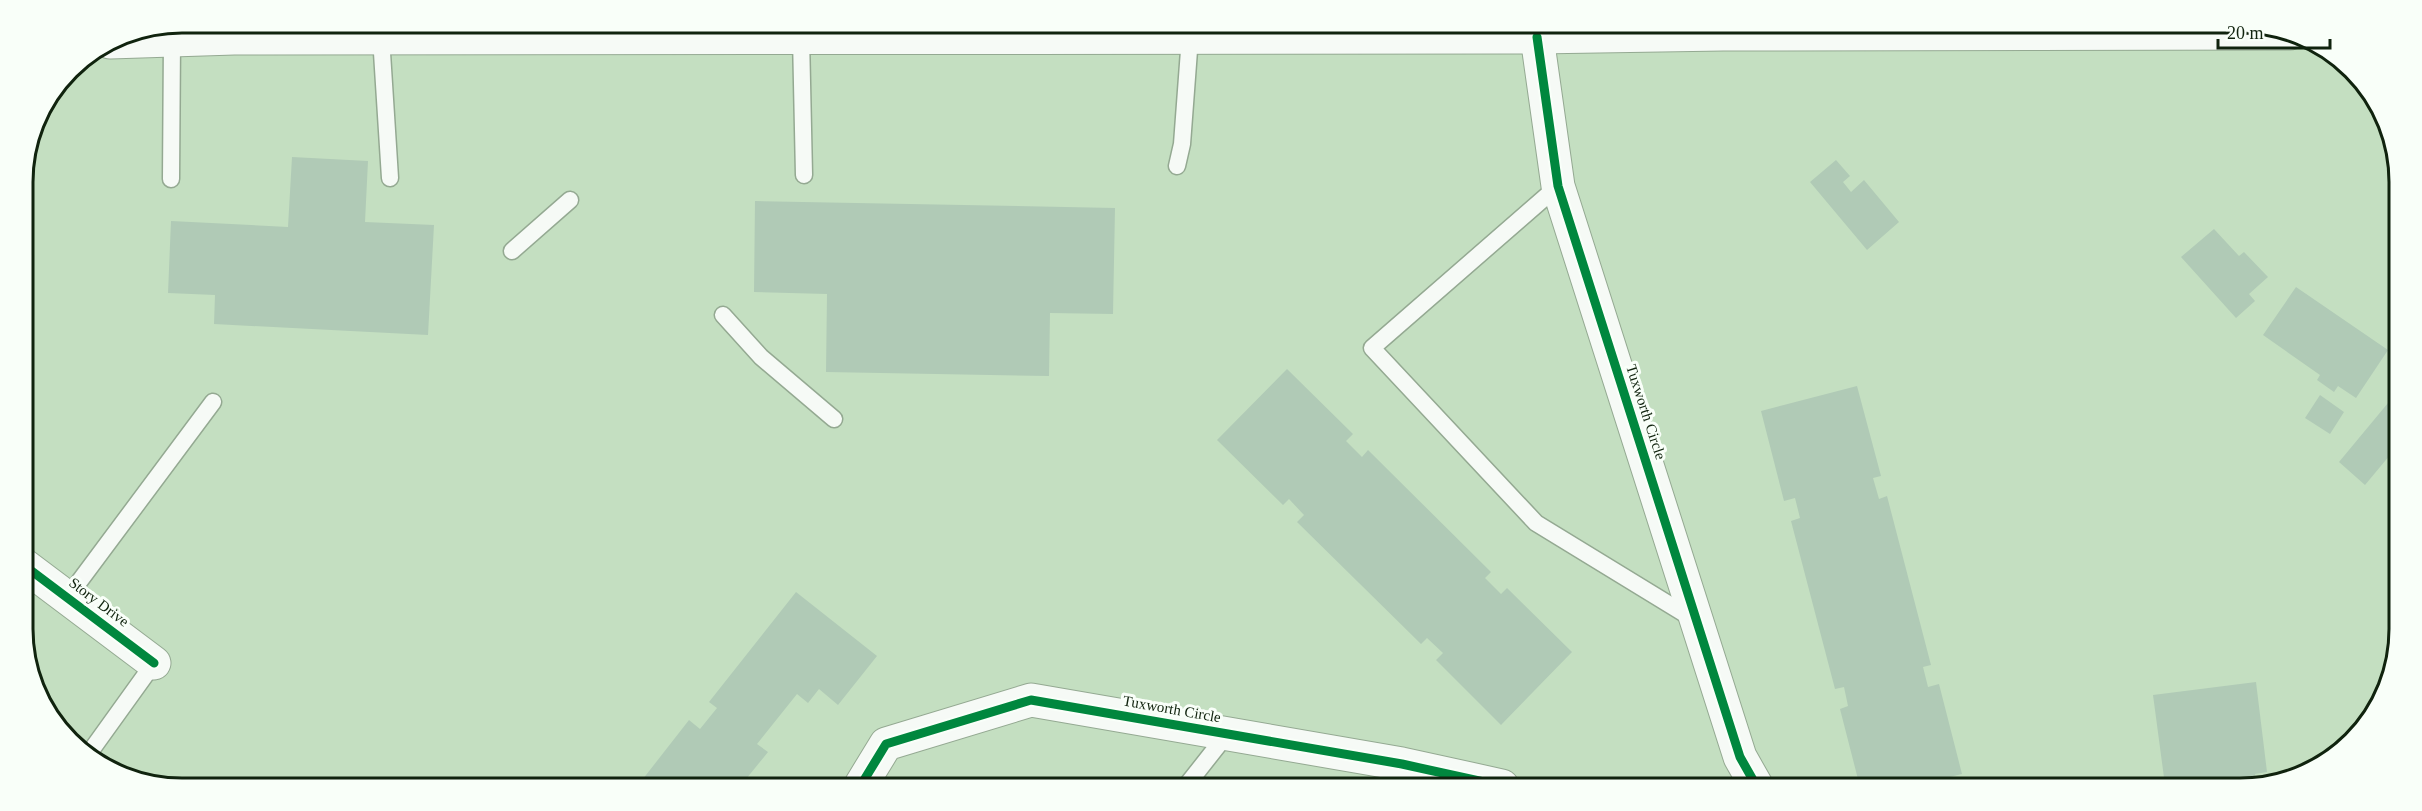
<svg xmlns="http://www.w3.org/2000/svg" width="2422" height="811" viewBox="0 0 2422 811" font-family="'Times New Roman',serif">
  <rect width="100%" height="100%" fill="#c4dfc1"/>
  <path fill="#b0cab6" d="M292,157l76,4 -3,61 69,3 -6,110 -214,-11 1,-29 -47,-2 3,-72 117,6z
    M1836,160l14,16 -7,6 8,10 13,-12 35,42 -32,28 -57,-68z
    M755,201l360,7 -2,106 -63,-1 -1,63 -223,-4 1,-78 -73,-2z
    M2214,229l25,27 5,-4 24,25 -19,17 6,7 -19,17 -55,-61z
    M2296,287l92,63 -32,48 -18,-12 -4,6 -17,-12 3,-5 -57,-40z
    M1287,369l66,65 -7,7 16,16 6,-7 123,122 -6,6 16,16 6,-6 65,64 -71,73 -65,-65 7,-7 -16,-15 -6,6 -124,-122 7,-7 -15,-16 -6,6 -66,-65z
    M1857,386l24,90 -8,2 6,21 8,-3 44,169 -8,2 5,20 11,-3 23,90 -54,13h-48l-20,-78 8,-3 -4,-19 -9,2 -44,-168 9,-3 -5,-20 -11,3 -23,-90z
    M2320,395l24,17 -14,22 -25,-16z
    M2393,397l2,2v50l-30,36 -26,-23z
    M796,592l81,64 -39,49 -19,-16 -11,14 -11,-9 -40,50 11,8 -26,32h-103l50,-64 11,9 17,-21 -8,-6z
    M2256,682l11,90 -12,2 2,12 -7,2h-75v-3h-10l-12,-90z"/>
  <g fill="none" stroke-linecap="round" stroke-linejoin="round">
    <defs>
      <path id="service" d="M381,37l9,141
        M801,37l3,138
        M1177,166l5,-22 8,-107
        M171,179l1,-139
        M1558,186l-186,162 164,175 157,96
        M512,251l58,-51
        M723,315l38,42 73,62
        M67,598l146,-196
        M90,752l64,-89
        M1186,786l41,-52"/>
      <path id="minor" d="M1537,37l21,149 182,571 17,30
        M25,566l129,97
        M861,785l25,-41 145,-44 371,64 100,22"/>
      <path id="trunk" d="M110,42l124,-4 1303,-1 186,-3 567,-1"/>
    </defs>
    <use href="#service" stroke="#94a992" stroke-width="19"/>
    <use href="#minor" stroke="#94a992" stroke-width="35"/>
    <use href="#trunk" stroke="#94a992" stroke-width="35"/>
    <use href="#service" stroke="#f6faf6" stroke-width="16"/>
    <use href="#minor" stroke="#f6faf6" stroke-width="33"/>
    <use href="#trunk" stroke="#f6faf6" stroke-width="33"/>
    <defs>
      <path id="cycleway" d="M1537,37l21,149 182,571 17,30
        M25,566l129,97
        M861,785l25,-41 145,-44 371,64 100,22"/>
    </defs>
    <use href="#cycleway" stroke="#f9fff9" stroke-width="13"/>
    <use href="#cycleway" stroke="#00873e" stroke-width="9"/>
  </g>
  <g text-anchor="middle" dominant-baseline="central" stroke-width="6" stroke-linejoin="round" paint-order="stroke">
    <g font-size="15" fill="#10230e" stroke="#f9fff9">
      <text transform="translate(1646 412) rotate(72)">Tuxworth Circle</text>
      <text transform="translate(99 602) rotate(37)">Story Drive</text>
      <text transform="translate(1172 709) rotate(10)">Tuxworth Circle</text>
    </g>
  </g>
  <path d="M0 0H2422V811H0ZM182 33H2240A149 149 0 0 1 2389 182V629A149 149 0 0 1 2240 778H182A149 149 0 0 1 33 629V182A149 149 0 0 1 182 33Z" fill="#f9fff9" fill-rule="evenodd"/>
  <path fill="none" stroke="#10230e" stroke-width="3" d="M182 33H2240A149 149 0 0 1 2389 182V629A149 149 0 0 1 2240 778H182A149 149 0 0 1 33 629V182A149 149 0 0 1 182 33Z"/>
  <path d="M2218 39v9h112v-9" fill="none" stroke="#10230e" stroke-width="3"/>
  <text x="2227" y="39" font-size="18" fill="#10230e" stroke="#f9fff9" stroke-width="4.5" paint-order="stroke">20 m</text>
</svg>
